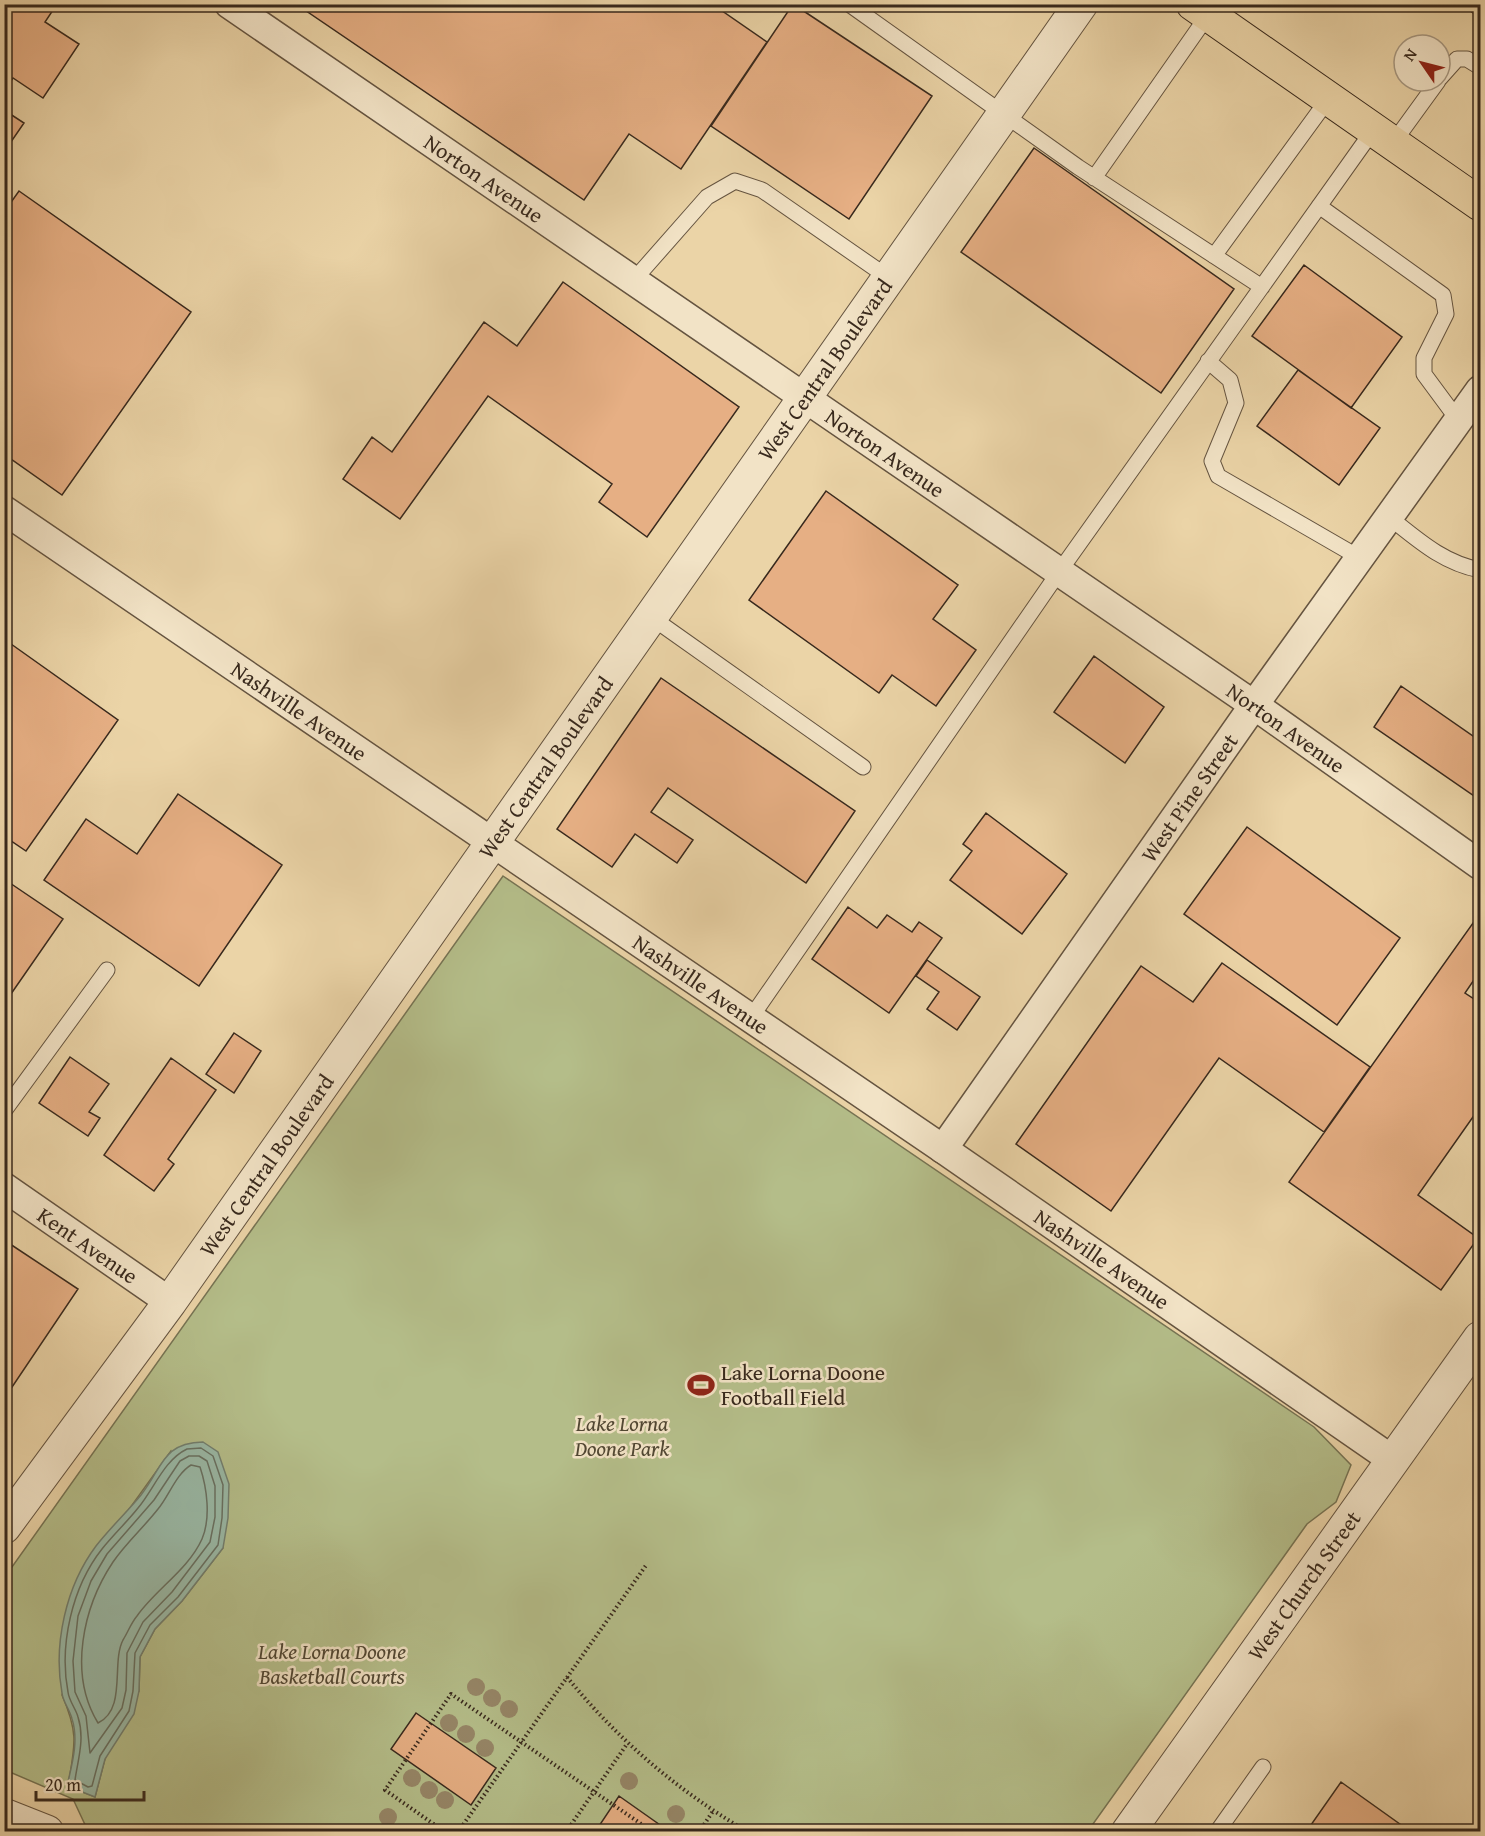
<svg xmlns="http://www.w3.org/2000/svg" width="1485" height="1836" viewBox="0 0 1485 1836" font-family="'Gentium Book Plus',serif">
  <rect width="100%" height="100%" fill="#ebd4a7"/>
  <filter id="stains"><feTurbulence type="fractalNoise" baseFrequency=".00333" numOctaves="4"/><feColorMatrix values="0 0 0 0 .2 0 0 0 0 .09 0 0 0 0 .02 0 0 0 .5 -.17"/></filter>
  <radialGradient id="worn" r=".72"><stop offset=".6" stop-color="#630" stop-opacity="0"/><stop offset="1" stop-color="#630" stop-opacity=".3"/></radialGradient>
  <path fill="#b4bd89" stroke="#767353" stroke-width="1.5" fill-rule="evenodd" d="M503,876l811,551 37,38 -15,37 -29,22 -219,307h-1000l-15,-32 -68,-29 -1,-196 8,-7zM171,1451l52,97 -41,53 -27,28 -15,28 -1,34 -34,68 -10,38 -27,-11c7,-41 11,-52 -6,-91l60,-176z"/>
  <path fill="#99b8a5" stroke="#727f6f" stroke-width="1.5" d="M203,1442l15,10 11,32 -1,34 -5,30 -41,53 -27,28 -15,28 -1,34 -5,23 -29,45 -10,38 -28,-11c5,-22 12,-45 5,-67 -2,-9 -9,-17 -10,-26 -9,-49 4,-107 34,-147 14,-18 31,-34 45,-51 22,-28 21,-52 62,-53z"/>
  <g fill="none" stroke-linecap="round" stroke-linejoin="round">
    <path stroke="#687061" stroke-width="1.5" d="M187,1449l14,-1 12,8 10,29 -1,33 -4,27 -40,52 -28,28 -15,28 -2,38 -4,20 -29,45 -8,30 -4,1 -13,-7c3,-21 10,-41 3,-63 -2,-8 -9,-16 -10,-25 -9,-47 4,-105 34,-143 11,-14 25,-27 36,-41 16,-19 26,-48 49,-59z
      M189,1456h10l8,5 8,25v31l-5,25 -38,50 -29,30 -16,31 -1,37 -4,18 -32,45 -4,-37 -11,-24 -2,-31 5,-45 13,-35 16,-27 47,-54 26,-39z
      M191,1465l9,2c7,21 11,51 2,72 -14,31 -46,50 -65,77 -6,7 -9,16 -14,24 -12,23 4,69 -25,83 -30,-49 -15,-116 15,-161 13,-19 31,-35 45,-53 11,-13 18,-35 33,-44z"/>
  </g>
  <path fill="#e6af84" stroke="#38291d" stroke-width="1.5" d="M4,4h53l-12,18 34,22 -36,54 -30,-20 -9,13z
    M296,4h416l55,38 -86,127 -52,-35 -45,66z
    M793,4l139,92 -83,123 -138,-93z
    M1461,4h19v14z
    M4,110l20,13 -20,29z
    M1034,148l200,141 -73,104 -200,-141z
    M19,191l172,121 -129,183 -58,-41v-242z
    M1304,265l98,72 -51,71 -99,-72z
    M563,282l176,125 -92,130 -48,-35 13,-18 -124,-88 -88,123 -57,-40 29,-42 20,15 92,-130 33,24z
    M1298,370l82,58 -41,57 -82,-59z
    M826,491l132,94 -25,34 43,31 -40,56 -44,-31 -13,18 -130,-93z
    M4,639l114,81 -92,131 -22,-15z
    M1094,656l70,51 -39,56 -71,-51z
    M661,678l194,133 -49,72 -138,-95 -17,24 42,28 -16,23 -42,-29 -23,33 -55,-38z
    M1401,686l79,55v59l-106,-73z
    M178,794l104,71 -83,121 -155,-106 42,-61 51,35z
    M986,813l81,61 -45,60 -72,-54 22,-29 -9,-7z
    M1247,827l153,111 -63,87 -153,-111z
    M4,879l59,40 -59,85z
    M848,907l29,21 10,-13 25,17 7,-10 23,16 -53,75 -77,-54z
    M1473,923l7,6v42l-15,22 15,10v104l-62,88 60,43 -37,52 -152,-108z
    M927,960l53,37 -23,33 -30,-21 12,-17 -23,-16z
    M1222,963l148,104 -46,65 -105,-74 -108,153 -95,-67 125,-178 52,36z
    M234,1033l27,18 -27,42 -28,-19z
    M70,1057l39,27 -20,28 11,6 -12,18 -49,-33z
    M171,1058l45,32 -48,69 6,5 -20,27 -50,-36z
    M4,1240l74,49 -74,110z
    M416,1713l80,55 -25,37 -80,-56z
    M1341,1782l70,50h-105z
    M619,1796l51,36h-75z"/>
  <g fill="none" stroke-linecap="round" stroke-linejoin="round">
    <defs>
      <path id="service" d="M849,4l229,163 184,120
        M1440,78l17,-19h10l13,8
        M1393,143l45,-62
        M1094,178l114,-163
        M1319,206l124,89 3,19 -22,44v16l34,46
        M1214,256l115,-158
        M633,281l74,-84 28,-16 27,9 127,88
        M1208,361l22,19 6,23 -24,58 6,15 142,82
        M1389,517c29,23 54,46 91,53
        M651,617l212,150
        M750,1019l309,-447 315,-443
        M4,1111l103,-141
        M1217,1832l46,-65"/>
      <g id="minor">
        <path id="s1" d="M229,4l1025,701 226,160"/>
        <path id="s2" d="M4,510l939,639 451,312"/>
        <path id="s3" d="M943,1149l311,-444 226,-315"/>
        <path id="s4" d="M4,1187l166,115"/>
      </g>
      <g id="tertiary">
        <path id="s5" d="M4,1527l166,-225 911,-1298"/>
        <path d="M4,1815l43,17"/>
        <path id="s6" d="M1128,1832l352,-494"/>
      </g>
      <path id="primary" d="M1193,4l287,200"/>
    </defs>
    <use href="#service" stroke="#655440" stroke-width="17"/>
    <use href="#minor" stroke="#655440" stroke-width="31"/>
    <use href="#tertiary" stroke="#655440" stroke-width="35"/>
    <use href="#primary" stroke="#38291d" stroke-width="35"/>
    <path stroke="#38291d" stroke-width="4" stroke-dasharray="1.5 3" stroke-linecap="butt" d="M567,1677c51,63 111,114 181,155
      M445,1832l-60,-42 66,-96 202,138
      M458,1832l189,-268
      M566,1832l61,-88
      M699,1832l14,-21"/>
    <use href="#service" stroke="#f2e3c6" stroke-width="15"/>
    <use href="#minor" stroke="#f2e3c6" stroke-width="28"/>
    <use href="#tertiary" stroke="#f2e3c6" stroke-width="33"/>
    <use href="#primary" stroke="#ebd4a7" stroke-width="33"/>
  </g>
  <g fill="#968667">
    <circle cx="476" cy="1687" r="9"/>
    <circle cx="492" cy="1698" r="9"/>
    <circle cx="509" cy="1709" r="9"/>
    <circle cx="449" cy="1723" r="9"/>
    <circle cx="466" cy="1734" r="9"/>
    <circle cx="485" cy="1748" r="9"/>
    <circle cx="412" cy="1778" r="9"/>
    <circle cx="629" cy="1781" r="9"/>
    <circle cx="429" cy="1790" r="9"/>
    <circle cx="445" cy="1800" r="9"/>
    <circle cx="676" cy="1814" r="9"/>
    <circle cx="388" cy="1817" r="9"/>
  </g>
  <defs>
    <symbol id="stadium-bare" viewBox="-9 -9 18 18"><path d="M0-5a6.5 5 0 1 0 0 10a6.5 5 0 1 0 0-10ZM-3.5-1.8h7v3.6h-7Z" fill="#8f2418" stroke="#f2e3c6" stroke-width="2.5" paint-order="stroke"/></symbol>
  </defs>
  <g fill-rule="evenodd">
    <use href="#stadium-bare" x="682" y="1366" width="38" height="38"/>
  </g>
  <g text-anchor="middle" dominant-baseline="central" stroke-width="5" stroke-linejoin="round" paint-order="stroke">
    <g font-size="22" fill="#38291d" stroke="#f2e3c6">
      <text stroke="none"><textPath href="#s1" startOffset="309">Norton Avenue</textPath></text>
      <text stroke="none"><textPath href="#s5" startOffset="1419">West Central Boulevard</textPath></text>
      <text stroke="none"><textPath href="#s1" startOffset="795">Norton Avenue</textPath></text>
      <text stroke="none"><textPath href="#s2" startOffset="357">Nashville Avenue</textPath></text>
      <text stroke="none"><textPath href="#s1" startOffset="1281">Norton Avenue</textPath></text>
      <text stroke="none"><textPath href="#s5" startOffset="933">West Central Boulevard</textPath></text>
      <text stroke="none"><textPath href="#s3" startOffset="429">West Pine Street</textPath></text>
      <text stroke="none"><textPath href="#s2" startOffset="843">Nashville Avenue</textPath></text>
      <text stroke="none"><textPath href="#s5" startOffset="447">West Central Boulevard</textPath></text>
      <text stroke="none"><textPath href="#s4" startOffset="102">Kent Avenue</textPath></text>
      <text stroke="none"><textPath href="#s2" startOffset="1329">Nashville Avenue</textPath></text>
      <text stroke="none"><textPath href="#s6" startOffset="303">West Church Street</textPath></text>
    </g>
    <g font-size="22" fill="#38291d" stroke="#f2e3c6" text-anchor="start">
      <text x="721" y="1372">Lake Lorna Doone<tspan x="721" dy="25">Football Field</tspan></text>
    </g>
    <g font-size="22" font-style="italic" fill="#514733" stroke="#f2e3c6">
      <text x="622" y="1423">Lake Lorna<tspan x="622" dy="25">Doone Park</tspan></text>
      <text x="332" y="1651">Lake Lorna Doone<tspan x="332" dy="25">Basketball Courts</tspan></text>
    </g>
  </g>
  <rect width="1485" height="1836" fill="none" stroke="#ebd4a7" stroke-width="24"/>
  <rect x="6" y="6" width="1473" height="1824" fill="none" stroke="#38291d" stroke-width="3"/>
  <rect x="12" y="12" width="1461" height="1812" fill="none" stroke="#38291d" stroke-width="1.5"/>
  <g transform="translate(1422 63) rotate(305)"><circle r="28" fill="#f2e3c6" stroke="#a89982" stroke-width="1.5"/>
  <path d="M0-4.5L10 22L0 15L-10 22Z" fill="#8f2418"/>
  <text y="-9" font-size="16" font-weight="bold" text-anchor="middle" fill="#38291d">N</text>
  </g>
  <path d="M36 1791v9h108v-9" fill="none" stroke="#38291d" stroke-width="3"/>
  <text x="45" y="1791" font-size="18" fill="#38291d" stroke="#f2e3c6" stroke-width="4.5" paint-order="stroke">20 m</text>
  <rect width="100%" height="100%" filter="url(#stains)"/>
  <rect width="100%" height="100%" fill="url(#worn)"/>
</svg>
